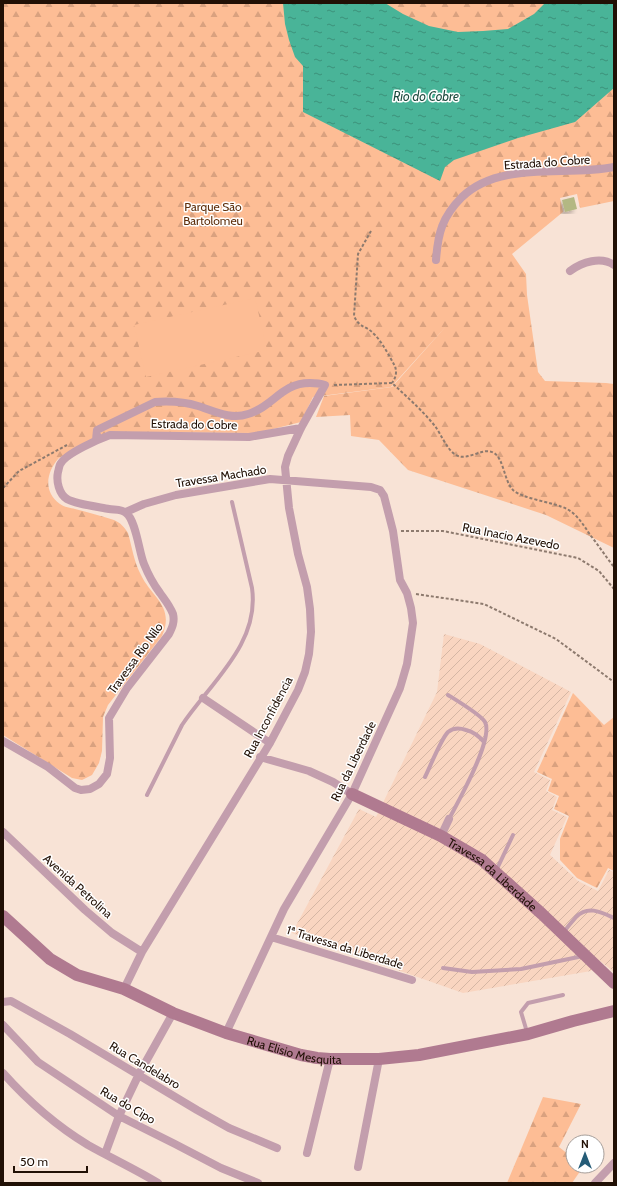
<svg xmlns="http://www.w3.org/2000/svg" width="617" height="1186" viewBox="0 0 617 1186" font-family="Cabin,sans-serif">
  <defs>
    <pattern id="industrial-furrows" width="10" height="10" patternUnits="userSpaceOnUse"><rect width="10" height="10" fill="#f9d5c0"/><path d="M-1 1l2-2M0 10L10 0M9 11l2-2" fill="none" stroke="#d5b6a4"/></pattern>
    <pattern id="forest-firs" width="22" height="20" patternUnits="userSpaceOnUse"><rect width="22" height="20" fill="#fdbd95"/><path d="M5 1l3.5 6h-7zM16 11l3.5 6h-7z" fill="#d9a17f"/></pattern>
    <pattern id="water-ripples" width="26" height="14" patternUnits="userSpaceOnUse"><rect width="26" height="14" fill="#49b498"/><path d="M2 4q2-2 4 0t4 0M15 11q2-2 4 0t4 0" fill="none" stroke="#3c917a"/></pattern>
    <filter id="shadow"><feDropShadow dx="-3.5" dy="3.5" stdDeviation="2" flood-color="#0004"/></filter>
  </defs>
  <rect width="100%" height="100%" fill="#f8e3d6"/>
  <path fill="url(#industrial-furrows)" d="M444,634l36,10 91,48 -37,80 16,8 -4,11 11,6 -5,13 15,7 -17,38 28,26 20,10 11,-21 5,2v100l-15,-12 -8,11 -128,22 -171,-60 67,-124 17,8 61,-125z"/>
  <path fill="url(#forest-firs)" d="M3,3h611v198l-34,7 -3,-14 -17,4 3,14 -51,42 14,20 1,21 11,77 7,9 61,2 8,1v164l-68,-33 -138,-45 -29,-30 -28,-4 -1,-21 -34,2 8,-21 68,-9 57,-64 -58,64 -78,10 -12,25 -44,11 -150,-1 -48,26c-13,14 -16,34 1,46 4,3 11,4 15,5 13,3 26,7 39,11 7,3 10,7 14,13 4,14 6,29 13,42 11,23 34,31 21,61l-54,69 -5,12 -1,34 -3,12 -7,12 -10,5 -10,-2 -69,-43z
    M573,693l31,32 10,-8v154l-6,-3 -11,20 -20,-10 -17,-18v-21l9,-23 -15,-7 5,-13 -11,-5 4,-12 -15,-7z
    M543,1097l38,7 -22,43 14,11v8l10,1 -11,16h-65z"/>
  <path fill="#fdbd95" d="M255,298l12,52 -121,27 -12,-52z"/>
  <path fill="url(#water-ripples)" d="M283,3h102l18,11 26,12 29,6 25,-1 25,-2 26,-15 11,-11h69v85l-39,34 -57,16 -64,22 -9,7 -5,14 -137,-69v-46l-8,-9 -6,-17 -4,-16z"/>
  <path fill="#b3b883" filter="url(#shadow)" d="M574,197l3,12 -12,3 -3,-12z"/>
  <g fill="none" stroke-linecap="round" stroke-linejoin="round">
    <path stroke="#8d7a6e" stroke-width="2" stroke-dasharray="3 2" stroke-linecap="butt" d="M371,231l-13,23 -4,62c6,13 12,9 20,18 9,9 15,22 21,32 2,7 1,11 -3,17
      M334,385l58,-2c14,13 30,27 43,43 6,8 12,24 21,29 12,7 27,-9 38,-2 10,6 10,28 19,37 10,9 40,12 54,19 11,6 17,17 24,27 8,10 15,21 23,31
      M3,488l16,-17 48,-26
      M401,531h42l135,27 21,13 15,18
      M416,594l68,10 72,35 58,43"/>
    <path stroke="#c39ead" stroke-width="4" d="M448,695c8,5 33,20 37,27 9,17 -27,80 -36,97
      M425,777c5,-10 16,-38 23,-45 5,-4 12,-4 18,-2 8,2 13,6 18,12
      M147,795l35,-70c28,-42 78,-81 70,-137l-20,-86
      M496,871l17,-36
      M564,932c4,-6 8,-10 12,-15 12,-12 25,-5 38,1
      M443,968l29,4 49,-3 62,-13
      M527,1032l-6,-20 7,-9 35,-8"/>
    <path stroke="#c39ead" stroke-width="8" d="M436,260c2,-27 6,-43 26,-63 39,-37 103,-20 152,-30
      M570,271c12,-9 31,-15 44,-6
      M96,440l1,-10 58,-28c14,-1 30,0 43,4 16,5 33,14 50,8 25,-7 33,-31 62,-31 5,0 9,0 15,2l-24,43 -13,28 -3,11 4,41 9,46 9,33 3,22 1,23 -2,22 -4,18 -7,18 -28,53 -128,209 -18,37
      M126,512l18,-8 32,-9 94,-16 101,8 9,3 4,6 9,35 7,49 7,13 4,15 2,15 -6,41 -7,24 -48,106 -68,115 -58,124
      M203,698l67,45
      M3,741l45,26 27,21 6,2 9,-1 9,-5 8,-10 3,-16 -1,-40 18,-30 42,-54c3,-6 6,-12 4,-20 -3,-8 -8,-14 -13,-21 -6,-8 -12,-19 -16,-29 -5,-12 -8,-44 -18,-51 -4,-4 -12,-3 -17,-4 -10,-2 -34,-5 -42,-10 -8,-5 -11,-18 -9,-27 1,-3 1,-7 3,-9 6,-10 38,-24 49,-28l139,2 52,-9
      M260,757l49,14 24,11 19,12
      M3,832l82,78 27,23 30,19
      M441,836l8,-17
      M271,937l141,43
      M3,1002l8,-1 59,33 127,76 32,18 48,20
      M3,1025l35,37 81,54 56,28 46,24 37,15
      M3,1073c25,28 52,52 85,72 23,13 47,24 70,38
      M307,1153l23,-94
      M105,1154l14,-38 20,-42 34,-61
      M358,1167l21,-108
      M595,1183l19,-20"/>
    <g stroke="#b07a90" stroke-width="12">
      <path id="s1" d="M352,794l89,42 41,24 60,54 72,69"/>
      <path id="s2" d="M3,916l47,43 27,16 47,14 49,24 53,20 75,22 16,3 13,1h49l40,-4 109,-21 45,-13 41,-10"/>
    </g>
  </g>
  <g text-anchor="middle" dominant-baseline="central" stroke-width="3" stroke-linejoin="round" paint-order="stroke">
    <g font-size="12" fill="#211005" stroke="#fff">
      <text transform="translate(547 162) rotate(-4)">Estrada do Cobre</text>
      <text transform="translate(194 424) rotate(1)">Estrada do Cobre</text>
      <text transform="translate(221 476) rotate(-9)">Travessa Machado</text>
      <text transform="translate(511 536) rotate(11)">Rua Inacio Azevedo</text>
      <text transform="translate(135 658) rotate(-54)">Travessa Rio Nilo</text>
      <text transform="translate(268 717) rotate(-62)">Rua Inconfidencia</text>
      <text transform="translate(353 761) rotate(-64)">Rua da Liberdade</text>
      <text stroke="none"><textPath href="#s1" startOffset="163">Travessa da Liberdade</textPath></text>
      <text transform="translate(78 886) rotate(42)">Avenida Petrolina</text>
      <text transform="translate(345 947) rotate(17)">1ª Travessa da Liberdade</text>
      <text stroke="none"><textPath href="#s2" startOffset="326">Rua Elisio Mesquita</textPath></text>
      <text transform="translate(145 1065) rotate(31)">Rua Candelabro</text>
      <text transform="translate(128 1105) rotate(30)">Rua do Cipo</text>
    </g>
    <g font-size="12" fill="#5e2f0b" stroke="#fff">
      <text x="213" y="206">Parque São<tspan x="213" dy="14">Bartolomeu</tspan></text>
    </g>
    <g font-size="13" font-style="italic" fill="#1f4d40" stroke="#fff">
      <text x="426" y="96">Rio do Cobre</text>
    </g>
  </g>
  <rect width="617" height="1186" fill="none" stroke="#211005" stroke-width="8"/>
  <g transform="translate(585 1154)"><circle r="19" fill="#ffffff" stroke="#a69f9b"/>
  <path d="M0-3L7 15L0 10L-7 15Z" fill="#255c77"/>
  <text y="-6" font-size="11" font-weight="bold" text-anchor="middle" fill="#211005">N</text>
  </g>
  <path d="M14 1166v6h73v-6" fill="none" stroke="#211005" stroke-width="2"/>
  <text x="20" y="1166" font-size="12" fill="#211005" stroke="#ffffff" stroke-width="3" paint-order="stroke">50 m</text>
</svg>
